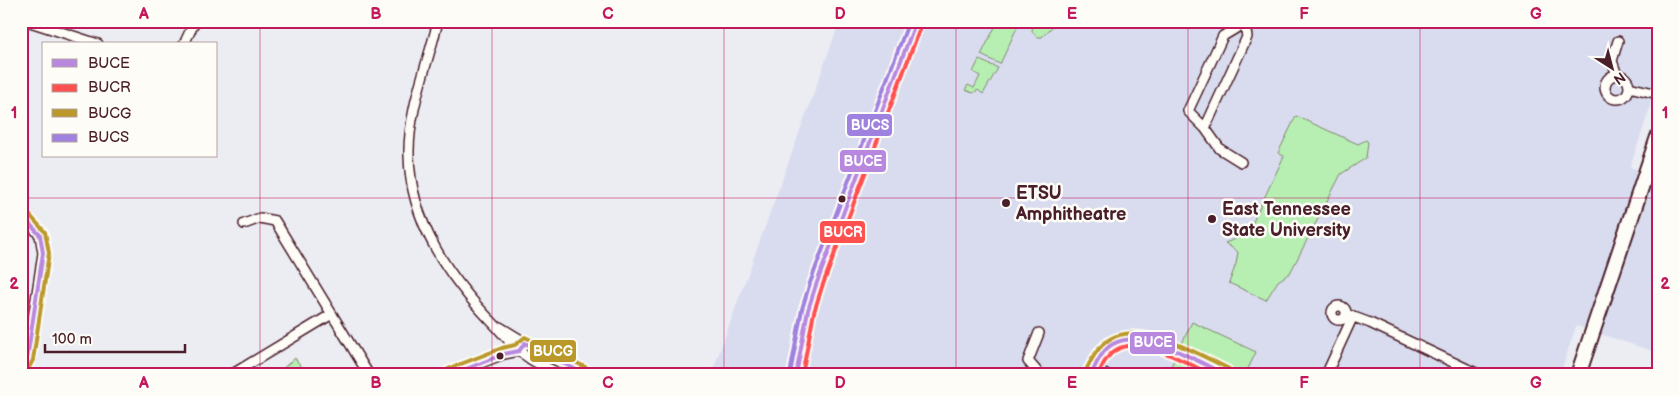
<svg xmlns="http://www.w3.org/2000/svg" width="1679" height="396" viewBox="0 0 1679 396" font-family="'Balsamiq Sans',sans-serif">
  <rect width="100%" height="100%" fill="#ecedf3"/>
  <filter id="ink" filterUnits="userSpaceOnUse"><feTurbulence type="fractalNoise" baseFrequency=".02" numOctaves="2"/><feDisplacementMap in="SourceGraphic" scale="10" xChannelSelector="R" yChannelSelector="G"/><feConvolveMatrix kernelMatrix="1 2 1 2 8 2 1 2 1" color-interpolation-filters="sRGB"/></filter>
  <g filter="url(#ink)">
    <path fill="#d8dcee" d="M840,21h818v48l-9,42 -19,56 28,9v177l-82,-27 -16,49h-849z"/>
    <path fill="#b7efb2" stroke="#80876e" d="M998,21h22l-20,43 -19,-9z
      M1033,21h25l-16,16h-4l-6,-5z
      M979,60l19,8 -15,26 -5,-4 -5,3 -8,-3 3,-5 6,3 6,-12 -7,-4z
      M1296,116l62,28 8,-4 2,2 -2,16 -25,16 -51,99 -12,8 -12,19 -37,-17 7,-19 2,-12 -13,-9 18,-7 8,-10 33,-70 -6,-3z
      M1192,322l64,30 -11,23h-78z
      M295,358l8,11 -7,6h-21z"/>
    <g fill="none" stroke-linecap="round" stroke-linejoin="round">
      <defs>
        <path id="minor" d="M27,21l71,23
          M438,21c-10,43 -30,89 -29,134 1,67 40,123 85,169 11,12 21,25 35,34 10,7 23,12 34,17
          M184,44l11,-23
          M1605 87a12 12 0 1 1 24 0a12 12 0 1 1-24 0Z
          M1617,75l-5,-14 6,-20
          M1629,87l29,7
          M1205,128l42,-91 -2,-12
          M1241,162l-21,-13 -15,-21 -17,-17 35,-75 25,-15
          M21,215l19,20 3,18 -16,106 -6,11
          M244,224l16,-6 15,3 94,154
          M1332 313a7 7 0 1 1 14 0a7 7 0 1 1-14 0Z
          M1346,314l24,9 110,52
          M500,327l49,30 37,18
          M1039,333l-11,28 12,14
          M1093,369l13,6
          M231,375l101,-61
          M450,375l54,-21 15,-3 3,-4
          M796,375l12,-65 8,-25 100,-264
          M1091,375c5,-11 14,-29 26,-33 27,-12 83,21 109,33
          M1326,375l27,-59"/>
        <path id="highway" d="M1578,375l80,-238"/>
      </defs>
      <use href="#minor" stroke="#4a1f2b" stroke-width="12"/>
      <use href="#highway" stroke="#4a1f2b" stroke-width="18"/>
      <use href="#minor" stroke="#fdfcf7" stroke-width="9"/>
      <use href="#highway" stroke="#fdfcf7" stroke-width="14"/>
      <defs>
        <path id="bus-1" d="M21,215l19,20 3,18 -16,106 -6,11
          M451,375l53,-21 15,-3 6,-8 61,32
          M796,375l12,-65 8,-25 100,-264
          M1091,375c5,-11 11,-25 22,-31 28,-17 87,18 112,31"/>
        <path id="bus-2" d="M802,375l12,-63 8,-25 100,-264
          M1098,375c4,-9 9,-20 18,-25 23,-15 74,14 95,25"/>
        <path id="bus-3" d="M26,211l19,21 4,21 -16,107 -7,13
          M448,369l54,-21 13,-3 10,-8 64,32
          M1085,372c6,-12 13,-26 25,-33 31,-19 90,16 119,30"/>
        <path id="bus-4" d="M790,374l12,-65 8,-26 99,-262"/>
      </defs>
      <use href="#bus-1" stroke="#fdfcf7" stroke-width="8"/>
      <use href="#bus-2" stroke="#fdfcf7" stroke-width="8"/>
      <use href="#bus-3" stroke="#fdfcf7" stroke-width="8"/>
      <use href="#bus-4" stroke="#fdfcf7" stroke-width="8"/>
      <use href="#bus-1" stroke="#b888df" stroke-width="4"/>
      <use href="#bus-2" stroke="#ff5050" stroke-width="4"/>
      <use href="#bus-3" stroke="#ba982a" stroke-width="4"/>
      <use href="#bus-4" stroke="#9f81df" stroke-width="4"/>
    </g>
  </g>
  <path fill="none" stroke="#c2185b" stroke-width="1" stroke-opacity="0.55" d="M260,21v354M492,21v354M724,21v354M956,21v354M1188,21v354M1420,21v354M21,198h1637"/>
  <g fill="#4a1f2b" stroke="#fdfcf7" stroke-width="2">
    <circle cx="842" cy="199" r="4.5"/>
    <circle cx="1006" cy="203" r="5"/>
    <circle cx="1212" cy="219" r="5"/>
    <circle cx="500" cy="356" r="4.5"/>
  </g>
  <g text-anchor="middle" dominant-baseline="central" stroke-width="5" stroke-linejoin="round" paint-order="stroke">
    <g font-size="18" font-weight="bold" fill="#4a1f2b" stroke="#fdfcf7" text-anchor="start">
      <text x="1016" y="193">ETSU<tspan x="1016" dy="21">Amphitheatre</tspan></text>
      <text x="1222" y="209">East Tennessee<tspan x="1222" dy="21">State University</tspan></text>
    </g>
  </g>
  <g stroke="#fdfcf7" stroke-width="2">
    <rect x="846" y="113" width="47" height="24" rx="5" fill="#9f81df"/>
    <rect x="839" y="149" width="48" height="24" rx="5" fill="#b888df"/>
    <rect x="819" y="220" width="47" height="24" rx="5" fill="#ff5050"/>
    <rect x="1129" y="331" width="47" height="24" rx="5" fill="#b888df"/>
    <rect x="529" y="339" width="48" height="24" rx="5" fill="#ba982a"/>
  </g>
  <g font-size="14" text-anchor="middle" font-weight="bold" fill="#fff">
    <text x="870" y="130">BUCS</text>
    <text x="863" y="166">BUCE</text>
    <text x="843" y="237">BUCR</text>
    <text x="1153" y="347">BUCE</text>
    <text x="553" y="356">BUCG</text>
  </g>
  <rect width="1679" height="396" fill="none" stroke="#fdfcf7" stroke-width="55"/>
  <rect x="42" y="42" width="175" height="115" fill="#fdfcf7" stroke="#b5a4a5"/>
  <rect x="52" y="59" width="25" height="8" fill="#b888df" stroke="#b5a4a5"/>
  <text x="88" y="68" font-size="15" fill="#4a1f2b">BUCE</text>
  <rect x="52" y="84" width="25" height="8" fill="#ff5050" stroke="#b5a4a5"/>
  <text x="88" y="92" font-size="15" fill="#4a1f2b">BUCR</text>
  <rect x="52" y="109" width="25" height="8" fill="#ba982a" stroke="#b5a4a5"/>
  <text x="88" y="118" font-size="15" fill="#4a1f2b">BUCG</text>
  <rect x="52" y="134" width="25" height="8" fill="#9f81df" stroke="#b5a4a5"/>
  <text x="88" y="142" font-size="15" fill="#4a1f2b">BUCS</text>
  <g transform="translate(1612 68) rotate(144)" stroke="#fdfcf7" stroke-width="4" paint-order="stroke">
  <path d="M0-4L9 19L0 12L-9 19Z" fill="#4a1f2b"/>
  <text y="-8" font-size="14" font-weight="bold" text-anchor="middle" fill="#4a1f2b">N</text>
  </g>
  <path d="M45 344v8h140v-8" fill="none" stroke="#4a1f2b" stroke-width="2.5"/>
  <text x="52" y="344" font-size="15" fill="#4a1f2b" stroke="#fdfcf7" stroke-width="4" paint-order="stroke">100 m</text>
  <rect x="28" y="28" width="1624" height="340" fill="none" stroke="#c2185b" stroke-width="2"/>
  <g font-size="16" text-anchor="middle" font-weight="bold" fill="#c2185b">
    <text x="144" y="19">A</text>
    <text x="376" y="19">B</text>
    <text x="608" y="19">C</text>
    <text x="840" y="19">D</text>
    <text x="1072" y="19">E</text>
    <text x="1304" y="19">F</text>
    <text x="1536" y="19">G</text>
    <text x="14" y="118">1</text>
    <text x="1665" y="118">1</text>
    <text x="14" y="289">2</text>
    <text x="1665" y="289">2</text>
    <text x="144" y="388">A</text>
    <text x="376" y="388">B</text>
    <text x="608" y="388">C</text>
    <text x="840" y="388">D</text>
    <text x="1072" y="388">E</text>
    <text x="1304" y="388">F</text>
    <text x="1536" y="388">G</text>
  </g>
</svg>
